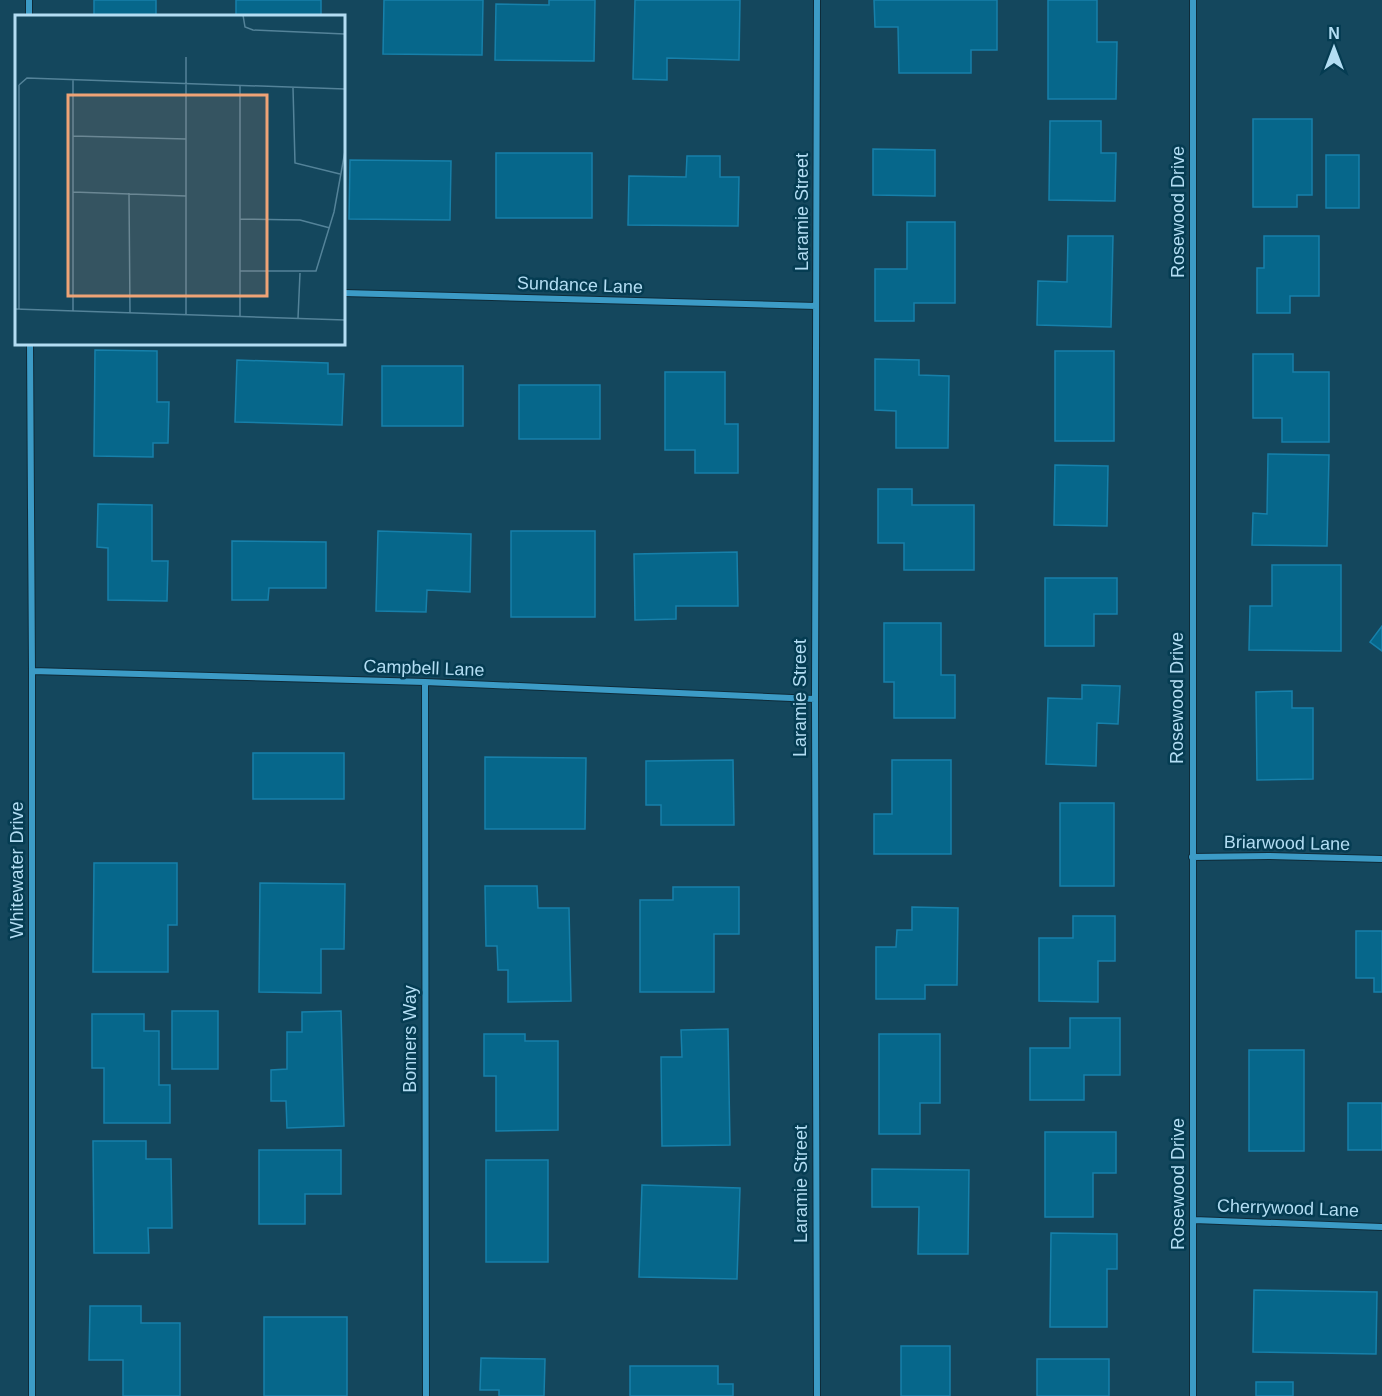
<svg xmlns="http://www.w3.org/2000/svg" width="1382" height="1396" viewBox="0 0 1382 1396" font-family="Helvetica,sans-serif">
  <rect width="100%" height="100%" fill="#14475d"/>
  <path fill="#06678b" stroke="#1780aa" stroke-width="1.5" d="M94,0h62v16h-62z
    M236,0h85v16h-85z
    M384,0h99l-1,55 -99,-1z
    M549,0h46l-1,61 -99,-1 1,-56 53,1z
    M635,0h105l-1,60 -72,-2v22l-34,-1z
    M874,0h123v50h-26v23h-72l-1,-46h-23z
    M1048,0h49v42h20l-1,57h-68z
    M1253,119h59v76h-15v12h-44z
    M1050,121h51v32h15l-1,48 -66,-1z
    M873,149l62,1v46l-62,-1z
    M496,153h96v65h-96z
    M1326,155h33v53h-33z
    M687,156h33v21h19l-1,49 -110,-1 1,-49 57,1z
    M350,160l101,1 -1,59 -101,-1z
    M907,222h48v81h-41v18h-39v-52h32z
    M1068,236h45l-2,91 -74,-2 1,-44 29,1z
    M1264,236h55v60h-29v17h-33v-45h7z
    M95,350l62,1v51h12l-1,41h-15v14l-59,-1z
    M1055,351h59v90h-59z
    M1253,354h40v18h36v70h-47v-24h-29z
    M875,359l44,1v15l30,1 -1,72h-52v-37l-21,-1z
    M237,360l91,3v11h16l-2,51 -107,-3z
    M382,366h81v60h-81z
    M665,372h60v52h13v49h-43v-23h-30z
    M519,385h81v54h-81z
    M1268,454l61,1 -2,91 -75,-1 1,-32 14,1z
    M1055,465l53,1 -1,60 -53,-1z
    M878,489h34v16h62v65h-70v-27h-26z
    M98,504l54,1v56h16l-1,40 -59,-1v-52l-11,-1z
    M378,531l93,3 -1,58 -43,-2 -1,22 -50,-1z
    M511,531h84v86h-84z
    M232,541l94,1v46h-57l-1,12h-36z
    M737,552l1,54h-62v13l-41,1 -1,-66z
    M1272,565h69v86l-92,-1 1,-44h22z
    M1045,578h72v36h-23v32h-49z
    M884,623h57v52h14v43h-61v-36h-10z
    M1382,626v25l-12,-9z
    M1082,685l38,1 -2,38 -21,-1 -1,43 -50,-2 2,-66 34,1z
    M1292,691v17h21v71l-56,1 -1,-88z
    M253,753h91v46h-91z
    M485,757l101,1 -1,71h-100z
    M733,760l1,65h-73v-20h-15v-44z
    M892,760h59v94h-77v-40h18z
    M1060,803h54v83h-54z
    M94,863h83v62h-9v47h-75z
    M260,883l85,1 -1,65h-23v44l-62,-1z
    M485,886h52l1,22h31l2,93 -63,1v-32h-10l-1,-24h-11z
    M673,887h66v47h-25v58h-74v-92h33z
    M912,907l46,1 -1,77h-32v14h-49v-52h20l1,-17h15z
    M1073,916h42v45h-17v41l-59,-1v-63h34z
    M1356,931h26v61h-8v-14h-18z
    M172,1011h46v58h-46z
    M341,1011l3,115 -57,2 -1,-27h-15v-31l16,-1v-37h15v-20z
    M92,1014h52v17h15v54h11v38h-66v-55h-12z
    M1070,1018h50v57h-36v25h-54v-52h40z
    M728,1029l2,116 -68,1 -1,-89h21l-1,-27z
    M484,1034h41v7h33v89l-62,1v-55h-12z
    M879,1034h61v69h-20v31h-41z
    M1249,1050h55v101h-55z
    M1348,1103h34v47h-34z
    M1045,1132h71v41h-23v44h-48z
    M93,1141h53v18h25l1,69h-24l1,25h-55z
    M259,1150h82v44h-36v30h-46z
    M486,1160h62v102h-62z
    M872,1169l97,1 -1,84h-50l1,-47h-47z
    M642,1185l98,3 -3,91 -98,-2z
    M1051,1233l66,1v35h-10v58h-57z
    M1254,1290l123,2 -1,62 -123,-2z
    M90,1306h51v17h39v73h-57v-36h-34z
    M264,1317h83v79h-83z
    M901,1346h49v50h-49z
    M481,1358l64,1 -1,37h-45v-6h-19z
    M1037,1359h72v37h-72z
    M630,1366h88v18h15v12h-103z
    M1256,1382h37v14h-37z"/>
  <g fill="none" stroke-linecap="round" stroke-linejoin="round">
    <defs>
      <path id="minor" d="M29,0v16
        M1193,0v1396
        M344,293l472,13
        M30,344l2,327v725
        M32,671l393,11 390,17
        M425,682l1,714
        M1192,857l77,-1 113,3
        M1194,1220l188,7
        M817,1396l-2,-697 2,-699"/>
    </defs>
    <use href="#minor" stroke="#0e2b39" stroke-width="8"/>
    <use href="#minor" stroke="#3c9bc6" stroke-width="6"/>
  </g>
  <g text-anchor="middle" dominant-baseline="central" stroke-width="5" stroke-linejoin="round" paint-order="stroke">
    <g font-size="18" fill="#b3ddf3" stroke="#053c52">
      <text transform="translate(802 212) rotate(-90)">Laramie Street</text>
      <text transform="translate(1178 212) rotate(-90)">Rosewood Drive</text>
      <text transform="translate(580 285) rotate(2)">Sundance Lane</text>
      <text transform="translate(424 668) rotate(2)">Campbell Lane</text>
      <text transform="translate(800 698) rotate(-90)">Laramie Street</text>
      <text transform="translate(1177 698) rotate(-90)">Rosewood Drive</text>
      <text transform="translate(1287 843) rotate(1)">Briarwood Lane</text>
      <text transform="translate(17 870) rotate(-90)">Whitewater Drive</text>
      <text transform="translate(410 1039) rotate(-90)">Bonners Way</text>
      <text transform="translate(801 1184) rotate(-90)">Laramie Street</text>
      <text transform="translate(1178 1184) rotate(-90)">Rosewood Drive</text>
      <text transform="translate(1288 1208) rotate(2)">Cherrywood Lane</text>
    </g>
  </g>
  <g transform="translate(15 15)">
    <rect width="330" height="330" fill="#14475d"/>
    <path fill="none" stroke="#548399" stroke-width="1.5" d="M228,0l2,12 8,3 92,4M58,64v232M4,70l8,-7 318,11M225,71v231M278,73l2,75 45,11M58,121l113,3M58,177l113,4M114,178l1,120M225,204l60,1 30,8M225,256h76l18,-59 11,-61M0,294l330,11M4,294v-224M171,299v-257M283,303l2,-45"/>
    <path fill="#efa376" fill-opacity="0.15" stroke="#efa376" stroke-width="3" d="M53,80h199v201h-199z"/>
    <rect width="330" height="330" fill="none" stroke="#b3ddf3" stroke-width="3"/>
  </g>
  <g transform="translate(1334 48)" stroke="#053c52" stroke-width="4.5" paint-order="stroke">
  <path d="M0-4.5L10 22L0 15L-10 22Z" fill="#b3ddf3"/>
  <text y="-9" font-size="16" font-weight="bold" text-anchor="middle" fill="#b3ddf3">N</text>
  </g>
</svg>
